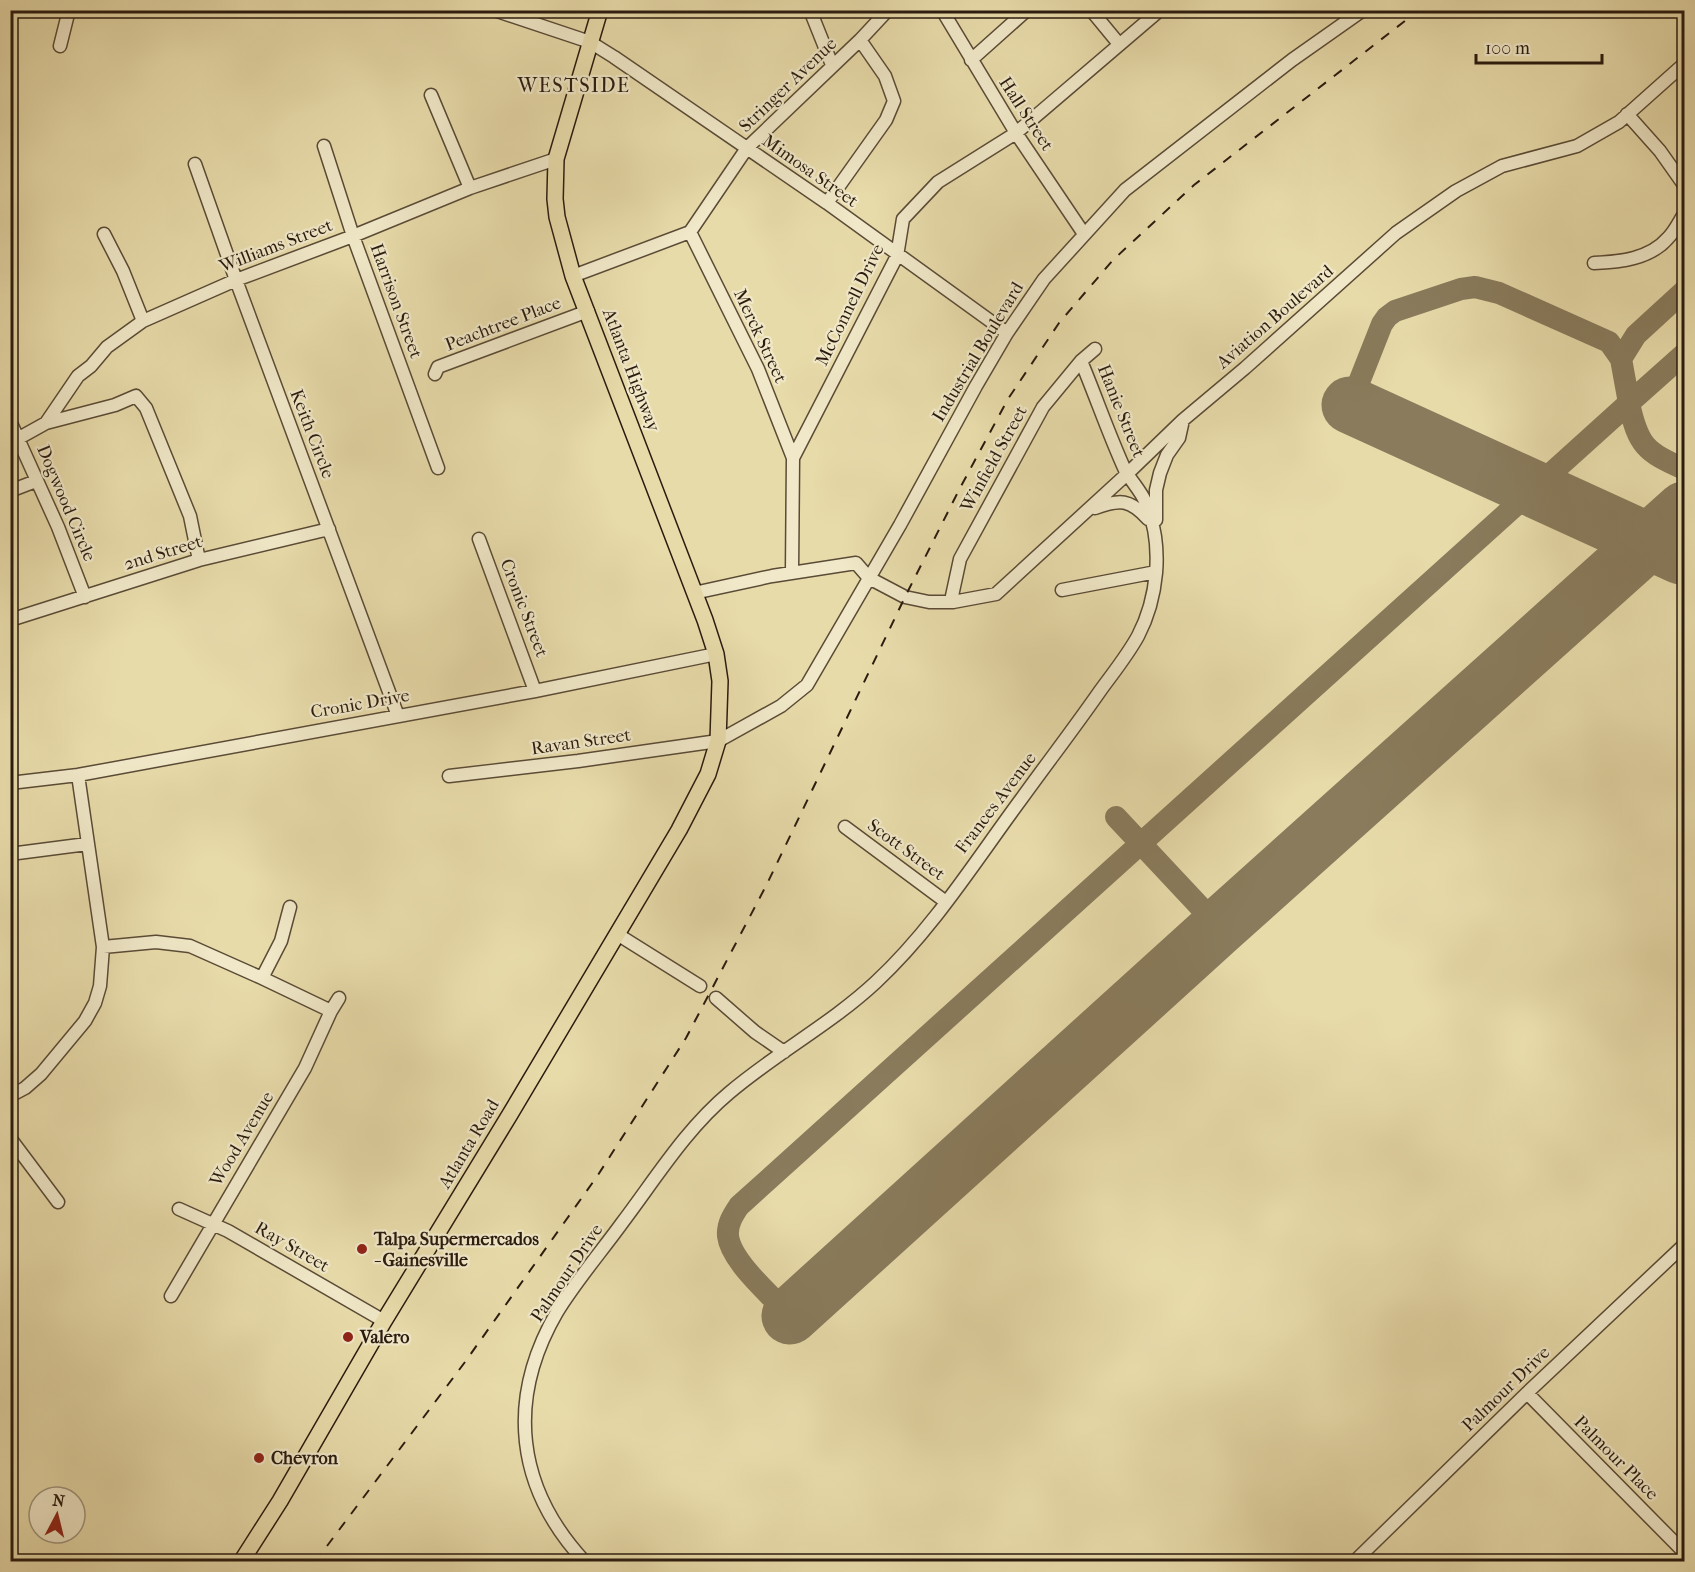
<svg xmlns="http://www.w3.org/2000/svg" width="1695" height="1572" viewBox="0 0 1695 1572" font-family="'IM FELL French Canon',serif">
  <rect width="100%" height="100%" fill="#e8dbaa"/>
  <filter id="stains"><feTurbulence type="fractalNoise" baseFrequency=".00333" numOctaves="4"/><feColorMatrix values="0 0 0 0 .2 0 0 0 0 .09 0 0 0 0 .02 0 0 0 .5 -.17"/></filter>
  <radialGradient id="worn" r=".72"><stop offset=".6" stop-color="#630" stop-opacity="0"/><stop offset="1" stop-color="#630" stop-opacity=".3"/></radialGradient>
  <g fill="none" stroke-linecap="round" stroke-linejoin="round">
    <path stroke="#897b5c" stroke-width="22" d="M1684,354l-55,49c9,43 17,49 55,66
      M1621,359l15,-24 48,-44
      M1116,817l103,110
      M790,1316c-17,-19 -59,-54 -62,-80 -1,-12 5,-21 11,-30l890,-803 -8,-44 -12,-17 -110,-49 -24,-6 -14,2 -66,22 -8,6 -5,7 -32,81"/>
    <path stroke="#897b5c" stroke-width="57" d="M1350,405l331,151
      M790,1316l429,-389 465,-417"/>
    <defs>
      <path id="minor" d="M136,10h15
        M494,10l96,32 24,15 213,146 180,130
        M810,10l22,55
        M942,10l74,123 68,101
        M1091,10l28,34
        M60,46l9,-36
        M971,60l56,-50
        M431,95l39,93
        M1627,114l33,37 24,34
        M324,146l29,90 85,232
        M195,164l41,116 162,436
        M827,203l59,-83 8,-19 -9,-25 -25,-36
        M690,232l68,137 35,89
        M104,234l19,37 20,50
        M1594,263c26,-1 56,-4 74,-25 7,-7 11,-16 16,-24
        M573,276l117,-44 57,-84 113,-108 28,-30
        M435,374l3,-7 150,-56
        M10,421l48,106 27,70
        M46,423l32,-47 13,-10 16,-19 36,-26 93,-41 117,-44 117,-48 86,-29
        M19,438l27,-15 69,-18 21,-9 10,12 44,108 9,44
        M10,491l26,-10
        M1095,508c25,-9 35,-9 53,11
        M1156,520v-30l4,-17 7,-18 12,-17 4,-18
        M479,539l56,152
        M792,572l1,-114 104,-202 6,-37 35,-37 78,-49 144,-123
        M1062,590l94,-18
        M694,593l78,-17 84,-13 13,15 36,19 24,5h24l43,-8 131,-120 56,-54 62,-52 151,-135 60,-42 46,-25 75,-20 42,-24 65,-58
        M953,602l-1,-6 8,-37 83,-152 38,-46 14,-12
        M10,620l189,-60 130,-31
        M449,776l129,-15 140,-20 63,-35 26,-21 93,-160 76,-139 31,-53 37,-54 81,-89 167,-130 71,-50
        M10,783l68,-8 457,-84 181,-37
        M845,827l101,75
        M10,854l77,-10
        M617,934l83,52
        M103,947l53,-5 34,4 72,32 69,33
        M262,978l19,-37 9,-34
        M716,998l39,34 29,20
        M10,1096l15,-8 16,-14 44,-53 10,-18 5,-17 3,-39 -25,-172
        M10,1138l48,64
        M179,1209l49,22 156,90
        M171,1296l134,-228 26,-57 8,-13
        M1527,1393l153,155
        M585,1562c-69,-74 -79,-162 -28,-250 19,-31 44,-60 65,-89 34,-45 64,-94 107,-130 47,-40 102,-69 147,-111 57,-53 100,-122 146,-184 26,-36 53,-71 78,-107 13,-18 27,-35 38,-55 10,-19 16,-41 18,-63 2,-23 -1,-50 -11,-72 -5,-11 -14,-20 -20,-31 -16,-35 -29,-73 -44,-109
        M1354,1562l173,-169 157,-148"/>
      <path id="major" d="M241,1562l39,-61 104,-180 125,-205 170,-286 29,-56 10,-33 2,-60 -4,-27 -11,-34 -132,-344 -16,-59 -2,-18 1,-40 44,-149"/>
    </defs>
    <use href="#minor" stroke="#5a4b36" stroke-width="15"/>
    <use href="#major" stroke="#2a1b0f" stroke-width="18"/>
    <use href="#minor" stroke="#f0e8c8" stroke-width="12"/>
    <use href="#major" stroke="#e8dbaa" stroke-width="15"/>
    <path stroke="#2a1b0f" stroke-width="2" stroke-dasharray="10 10" stroke-linecap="butt" d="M315,1562l150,-200 133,-187 88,-137 81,-154 138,-287 55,-109 48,-89 51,-76 54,-63 81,-75 225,-175"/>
  </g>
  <g fill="#8f2418" stroke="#f0e8c8" stroke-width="2">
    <circle cx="362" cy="1249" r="6"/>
    <circle cx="348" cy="1337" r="6"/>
    <circle cx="259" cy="1458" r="6"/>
  </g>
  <g text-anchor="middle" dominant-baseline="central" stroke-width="4.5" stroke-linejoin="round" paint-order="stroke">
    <g font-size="18" fill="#2a1b0f" stroke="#f0e8c8">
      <text transform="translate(788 85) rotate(-44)">Stringer Avenue</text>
      <text transform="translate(1026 114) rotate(57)">Hall Street</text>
      <text transform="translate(810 171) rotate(35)">Mimosa Street</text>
      <text transform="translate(276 246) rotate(-21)">Williams Street</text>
      <text transform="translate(396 301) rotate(70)">Harrison Street</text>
      <text transform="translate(850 305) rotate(-64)">McConnell Drive</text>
      <text transform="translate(1275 317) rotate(-41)">Aviation Boulevard</text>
      <text transform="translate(503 324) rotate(-21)">Peachtree Place</text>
      <text transform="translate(760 336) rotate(65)">Merck Street</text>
      <text transform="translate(978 352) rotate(-59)">Industrial Boulevard</text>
      <text transform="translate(631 370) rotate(69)">Atlanta Highway</text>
      <text transform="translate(1121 411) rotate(68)">Hanie Street</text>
      <text transform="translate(312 434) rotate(69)">Keith Circle</text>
      <text transform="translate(994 459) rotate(-61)">Winfield Street</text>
      <text transform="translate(66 503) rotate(67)">Dogwood Circle</text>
      <text transform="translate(163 553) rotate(-17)">2nd Street</text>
      <text transform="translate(524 608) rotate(69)">Cronic Street</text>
      <text transform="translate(360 704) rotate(-10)">Cronic Drive</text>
      <text transform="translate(581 742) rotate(-8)">Ravan Street</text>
      <text transform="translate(996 803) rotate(-53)">Frances Avenue</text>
      <text transform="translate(906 850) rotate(36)">Scott Street</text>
      <text transform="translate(242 1139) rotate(-59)">Wood Avenue</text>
      <text transform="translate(469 1144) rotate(-59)">Atlanta Road</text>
      <text transform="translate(292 1247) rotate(30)">Ray Street</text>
      <text transform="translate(567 1273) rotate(-56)">Palmour Drive</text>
      <text transform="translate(1506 1389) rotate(-44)">Palmour Drive</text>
      <text transform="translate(1616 1458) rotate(45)">Palmour Place</text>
    </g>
    <g font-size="18" font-weight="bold" fill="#2a1b0f" stroke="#f0e8c8" text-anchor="start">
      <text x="374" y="1239">Talpa Supermercados<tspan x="374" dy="21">- Gainesville</tspan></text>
      <text x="360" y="1337">Valero</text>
      <text x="271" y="1458">Chevron</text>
    </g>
    <g font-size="20" letter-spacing="1.5" fill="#2a1b0f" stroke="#f0e8c8">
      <text x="574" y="85">WESTSIDE</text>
    </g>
  </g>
  <rect width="1695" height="1572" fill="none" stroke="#e8dbaa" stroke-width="36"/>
  <rect x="12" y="12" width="1671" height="1548" fill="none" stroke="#2a1b0f" stroke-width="3"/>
  <rect x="18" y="18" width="1659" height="1536" fill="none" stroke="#2a1b0f" stroke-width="1.5"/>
  <g transform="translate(57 1515) rotate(7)"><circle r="28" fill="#f0e8c8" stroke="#a1967e" stroke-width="1.5"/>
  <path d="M0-4.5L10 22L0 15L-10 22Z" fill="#8f2418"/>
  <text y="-9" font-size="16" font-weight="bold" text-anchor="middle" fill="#2a1b0f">N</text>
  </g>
  <path d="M1476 54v9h126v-9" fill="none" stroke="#2a1b0f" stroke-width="3"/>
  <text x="1485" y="54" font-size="18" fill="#2a1b0f" stroke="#f0e8c8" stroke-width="4.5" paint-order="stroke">100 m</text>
  <rect width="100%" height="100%" filter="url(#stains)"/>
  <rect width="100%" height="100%" fill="url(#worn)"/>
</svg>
